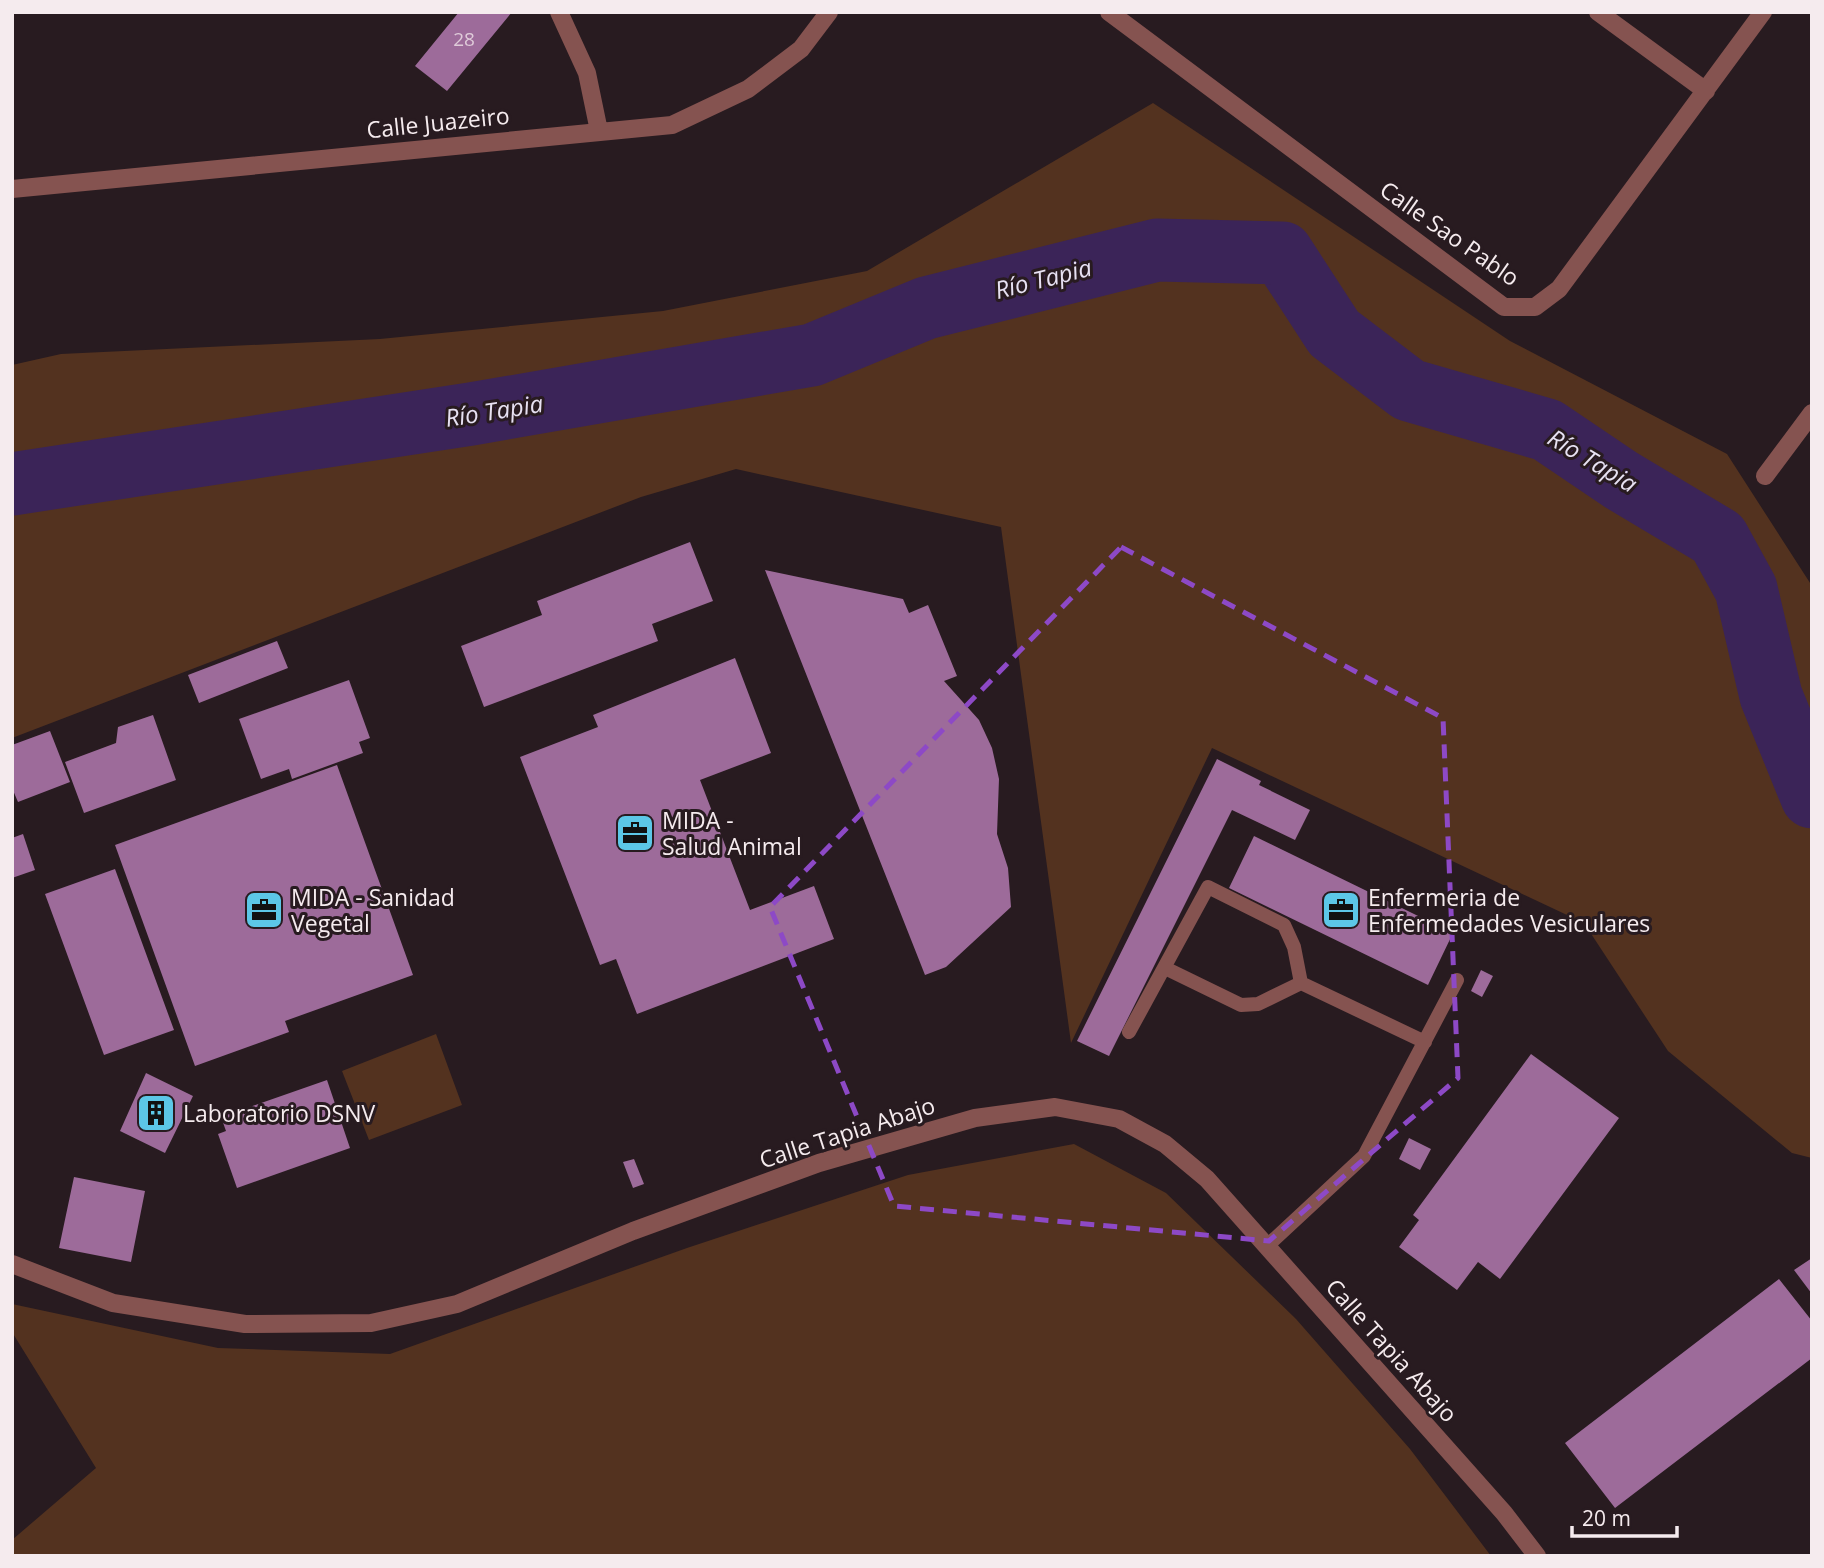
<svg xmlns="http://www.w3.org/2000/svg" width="1824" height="1568" viewBox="0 0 1824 1568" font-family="'Open Sans',sans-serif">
  <rect width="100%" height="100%" fill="#281b20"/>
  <path fill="#53321f" d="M1153,103l357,238 217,113 85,132v572l-20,-5 -124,-102 -84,-128 -372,-175 -141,295 -70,-516 -265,-58 -95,28 -629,241v-373l49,-11 319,-15 283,-28 204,-40z
    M436,1034l26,71 -93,35 -27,-69z
    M1074,1144l92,49 130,126 114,130 81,107h-1479v-16l84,-72 -84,-136v-28l206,44 172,6 297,-106 221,-73z"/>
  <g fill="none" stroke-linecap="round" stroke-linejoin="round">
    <path stroke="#3b2458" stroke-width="63" d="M12,484l459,-70 341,-59 114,-47 231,-58 125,3 52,80 75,57 138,40 74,50 97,58 28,51 25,107 41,101"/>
  </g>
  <path fill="#9d6b9a" d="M459,12h53l-65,79 -32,-25z
    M690,542l23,59 -61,23 6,17 -174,66 -23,-61 81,-31 -5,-14z
    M765,570l138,29 6,14 19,-8 29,71 -13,5 35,39 13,28 7,31 -2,55 11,34 3,39 -65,60 -21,8z
    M277,641l11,27 -89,35 -11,-28z
    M735,658l36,95 -71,27 50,130 64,-24 20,53 -197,75 -21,-55 -16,6 -80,-208 78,-30 -5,-12z
    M349,680l21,58 -11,4 4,11 -71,26 -3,-10 -28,10 -22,-60z
    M153,715l23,65 -92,33 -19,-51 51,-19 2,-16z
    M50,731l20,51 -52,20 -6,-14v-43z
    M1217,759l44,22 -2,4 51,25 -15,30 -63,-30 -123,246 -32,-15z
    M337,765l76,210 -128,46 4,11 -94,34 -80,-221z
    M23,834l12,36 -23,8v-40z
    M1254,836l199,97 -25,52 -199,-97z
    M115,869l59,161 -70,25 -59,-161z
    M1481,970l12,6 -11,21 -11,-6z
    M1531,1054l88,64 -119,161 -22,-17 -21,28 -58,-43 20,-27 -6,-5z
    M146,1073l47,23 -28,57 -45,-22z
    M327,1080l23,68 -113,40 -19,-54 8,-3 -5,-14z
    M1409,1138l22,11 -11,21 -21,-11z
    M634,1159l10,25 -11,4 -10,-26z
    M74,1177l71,14 -14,71 -72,-14z
    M1812,1258v36l-18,-24z
    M1779,1279l33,42v37l-197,150 -50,-65z"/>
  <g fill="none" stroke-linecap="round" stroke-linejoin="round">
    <path stroke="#855350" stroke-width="14" d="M1165,968l76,37 17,-1 43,-21
      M1301,983l124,59
      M1129,1032l79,-145 76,38 10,22 7,36
      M1267,1246l97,-90 93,-176"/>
    <path stroke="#855350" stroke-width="18" d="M559,12l28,61 12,58
      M1109,12l395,295h31l24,-18 204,-277
      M1598,12l108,79
      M12,189l660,-64 76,-36 53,-40 28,-37
      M1765,476l47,-63
      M12,1264l101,39 132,21 126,-1 86,-19 176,-73 186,-68 156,-45 80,-11 64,12 46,25 42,35 297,334 33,43"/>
  </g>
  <path fill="none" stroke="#8d49c6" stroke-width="5" stroke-dasharray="14 9" stroke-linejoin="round" d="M1121,547l322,171 15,360 -189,163 -375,-35 -124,-299z"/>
  <defs>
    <symbol id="office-square" viewBox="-11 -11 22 22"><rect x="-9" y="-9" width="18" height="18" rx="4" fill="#5cc7e7" stroke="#281b20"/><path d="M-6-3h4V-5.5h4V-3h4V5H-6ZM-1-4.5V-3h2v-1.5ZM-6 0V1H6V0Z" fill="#111"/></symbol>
    <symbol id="building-square" viewBox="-11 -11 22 22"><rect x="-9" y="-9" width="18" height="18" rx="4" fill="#5cc7e7" stroke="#281b20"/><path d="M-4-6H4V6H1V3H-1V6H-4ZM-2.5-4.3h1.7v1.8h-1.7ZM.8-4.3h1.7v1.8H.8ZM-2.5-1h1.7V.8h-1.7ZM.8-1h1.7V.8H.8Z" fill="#111"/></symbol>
  </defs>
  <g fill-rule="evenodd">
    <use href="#office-square" x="613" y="811" width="44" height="44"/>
    <use href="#office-square" x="242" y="888" width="44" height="44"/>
    <use href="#office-square" x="1319" y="888" width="44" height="44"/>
    <use href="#building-square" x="134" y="1091" width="44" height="44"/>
  </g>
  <g text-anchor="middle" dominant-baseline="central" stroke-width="6" stroke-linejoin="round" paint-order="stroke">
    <g font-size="19" fill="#dfcbd9">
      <text x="464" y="39">28</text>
    </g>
    <g font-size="23" fill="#f5ebee" stroke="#281b20">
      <text transform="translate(438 122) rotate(-6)">Calle Juazeiro</text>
      <text transform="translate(1450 233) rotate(35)">Calle Sao Pablo</text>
      <text transform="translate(847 1132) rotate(-18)">Calle Tapia Abajo</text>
      <text transform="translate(1392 1350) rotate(48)">Calle Tapia Abajo</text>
    </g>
    <g font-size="23" fill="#f5ebee" stroke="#281b20" text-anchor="start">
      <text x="662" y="820">MIDA -<tspan x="662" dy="26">Salud Animal</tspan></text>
      <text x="291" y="897">MIDA - Sanidad<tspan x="291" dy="26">Vegetal</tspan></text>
      <text x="1368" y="897">Enfermeria de<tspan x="1368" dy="26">Enfermedades Vesiculares</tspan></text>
      <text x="183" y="1113">Laboratorio DSNV</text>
    </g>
    <g font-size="24" font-style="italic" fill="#e7e1f2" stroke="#281b20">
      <text transform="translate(1043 278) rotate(-14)">Río Tapia</text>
      <text transform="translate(494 410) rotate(-9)">Río Tapia</text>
      <text transform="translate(1593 460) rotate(31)">Río Tapia</text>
    </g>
  </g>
  <rect width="1824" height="1568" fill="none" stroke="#f5ebee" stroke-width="28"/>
  <path d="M1572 1526v10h105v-10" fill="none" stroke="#f5ebee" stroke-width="3.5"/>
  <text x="1582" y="1526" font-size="21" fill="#f5ebee" stroke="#281b20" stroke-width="5" paint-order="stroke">20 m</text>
</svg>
